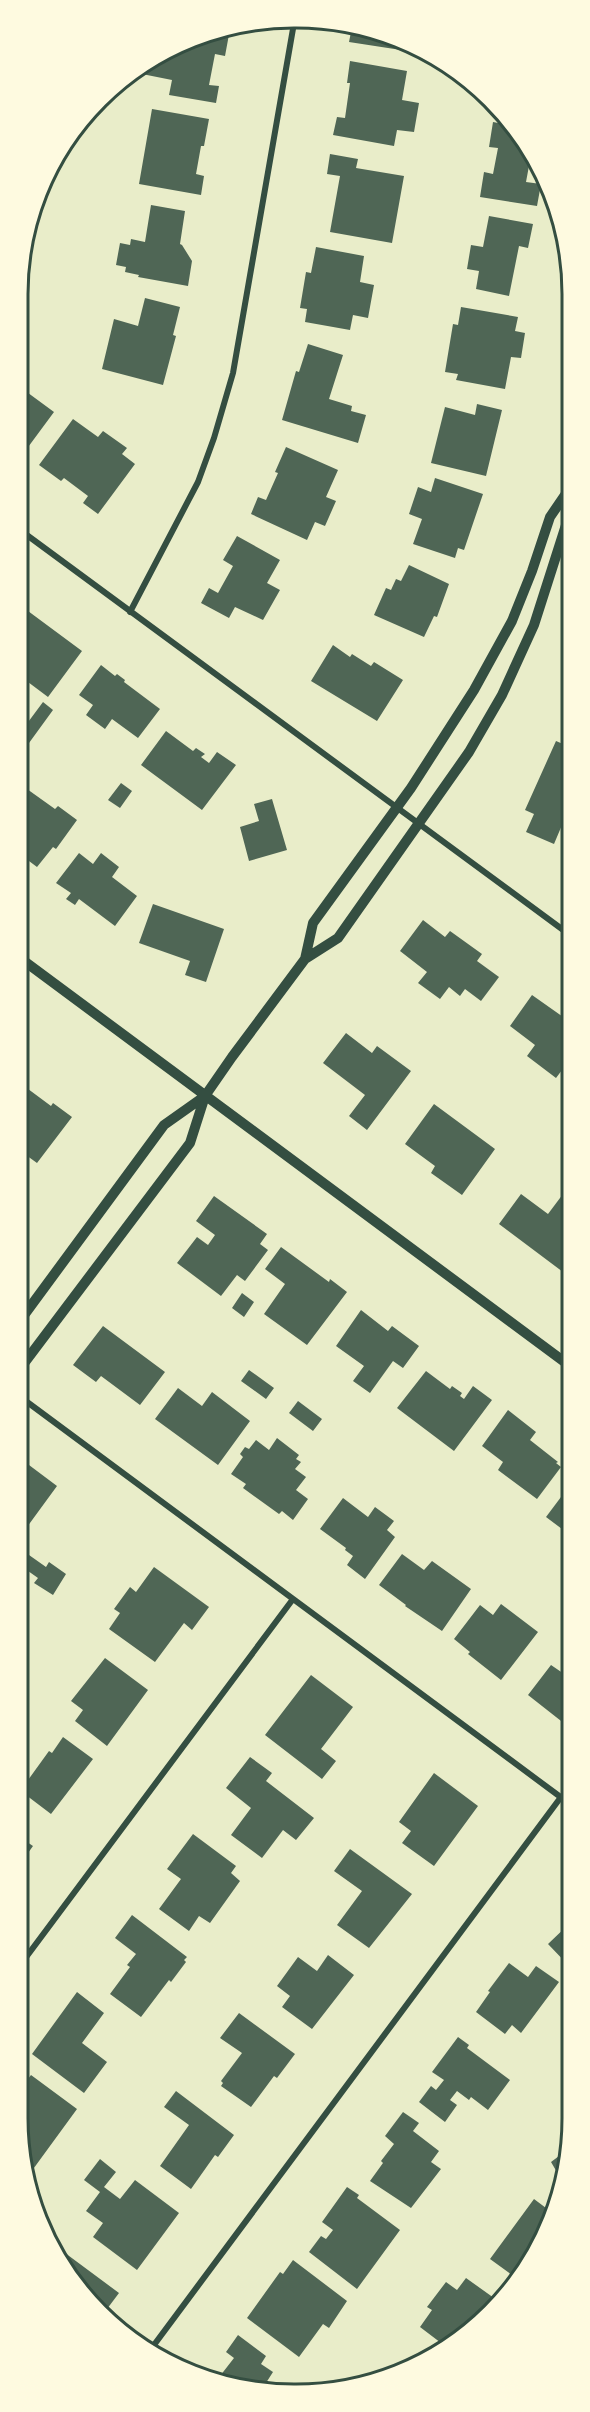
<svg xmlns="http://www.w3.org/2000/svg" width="590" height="2412" viewBox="0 0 590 2412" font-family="'IBM Plex Serif',serif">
  <rect width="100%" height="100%" fill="#e9edc9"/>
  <path fill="#4f6655" d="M223,27l7,2 -5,27 -10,-2 -6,31 10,1 -3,17 -47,-8 3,-15 -30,-6 1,-7z
    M352,27l66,20 9,7 -78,-12z
    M350,61l57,10 -5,29 17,3 -5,29 -17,-2 -3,16 -61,-11 4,-18 8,1 5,-35h-3z
    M152,109l57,10 -5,27h-3l-5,28 8,2 -3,19 -62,-11z
    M493,122l16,3 22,30 -5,27 15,2 -4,22 -57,-9 4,-25 9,2 5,-26 -9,-1z
    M330,154l28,5 -2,9 48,8 -12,67 -62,-11 10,-56 -13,-2z
    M151,205l34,6 -5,33 2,1 10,16 -4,25 -50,-9 1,-2 -14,-3 1,-5 -10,-2 4,-22 10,2 1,-6 14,3z
    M489,216l44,8 -5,24 -9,-2 -10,50 -33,-7 3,-18 -12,-2 4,-24 12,2z
    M316,247l48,9 -4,26 14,3 -6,33 -15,-3 -3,15 -45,-8 2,-13 -7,-1 6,-36 5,1z
    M145,298l35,9 -7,28 3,1 -13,49 -61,-16 12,-50 24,7z
    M461,307l57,10 -3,14 10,2 -4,25 -10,-1 -6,32 -49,-9 2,-6 -13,-2 8,-48 5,1z
    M308,344l35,11 -14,44 23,7 -1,5 15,4 -8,28 -76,-23 14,-49 3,1z
    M20,387l34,25 -34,46z
    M477,404l25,6 -16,66 -55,-13 14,-56 30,8z
    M73,419l25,18 5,-6 24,17 -5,6 13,10 -37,50 -15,-11 5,-7 -24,-18 -3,3 -22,-16z
    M286,447l52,23 -12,27 10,4 -11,25 -10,-4 -8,18 -56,-26 7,-17 8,3 12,-27 -3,-1z
    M435,478l48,16 -19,56 -6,-2 -3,10 -42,-14 9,-25 -13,-5 9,-27 13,5z
    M237,536l43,24 -13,23 13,7 -17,30 -28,-13 -6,11 -28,-15 8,-15 9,5 15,-27 -10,-6z
    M409,565l40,19 -12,33 -3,-1 -10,21 -50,-22 12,-27 5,2 5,-11 5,2z
    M28,611l54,40 -34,46 -28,-21v-55z
    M333,645l17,12 2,-3 19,12 3,-4 29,18 -26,41 -66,-40z
    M101,665l14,11 2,-2 8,6 -1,2 36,27 -22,29 -26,-19 -7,10 -19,-14 7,-10 -14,-10z
    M43,702l10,8 -24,33 -9,-6v-4z
    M166,731l27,20 3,-3 9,6 -4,3 8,6 8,-11 19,13 -34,45 -61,-45z
    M556,741l14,6v81l-8,-3 -8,19 -28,-12 8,-18 -9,-4z
    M121,783l11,8 -12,17 -12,-8z
    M27,789l28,20 3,-3 19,14 -21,29 -3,-2 -16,20 -16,-12 -1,3v-60z
    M272,799l15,51 -38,11 -9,-34 19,-6 -5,-17z
    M79,853l14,11 8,-11 18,14 -7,10 25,19 -22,30 -36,-27 -4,6 -9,-6 5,-6 -15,-10z
    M153,904l71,25 -18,53 -21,-7 5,-14 -51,-18z
    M423,920l22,17 5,-6 32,23 -5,7 22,16 -18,24 -16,-12 -5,7 -11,-9 -9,12 -22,-16 9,-11 -27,-21z
    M532,995l34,24 -1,3 5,3v45l-5,-4 -9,12 -29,-22 8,-11 -25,-19z
    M346,1033l26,20 5,-7 34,25 -44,59 -18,-14 16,-21 -42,-32z
    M20,1083l31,23 2,-3 19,14 -35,46 -18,-13v-17l2,-3 -2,-2z
    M434,1104l61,45 -33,46 -31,-22 4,-7 -30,-22z
    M521,1194l27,20 15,-20 7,5v71l-3,5 -68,-51z
    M214,1196l53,38 -7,10 8,6 -23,31 -8,-6 -16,21 -44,-33 20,-26 11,8 7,-10 -19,-14z
    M281,1247l48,35 1,-3 17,13 -40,53 -43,-31 21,-30 -20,-15z
    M242,1293l12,9 -10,15 -12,-9z
    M361,1310l27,21 4,-5 27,20 -16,22 -10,-7 -23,32 -17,-12 11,-15 -28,-20z
    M103,1326l62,46 -25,33 -39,-29 -5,6 -23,-17z
    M249,1370l25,18 -8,11 -25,-18z
    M426,1371l24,18 2,-3 10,7 -2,3 4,3 9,-13 19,14 -38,51 -57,-43z
    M178,1388l24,18 10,-14 38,29 -32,44 -63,-46z
    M298,1401l24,18 -9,12 -24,-18z
    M508,1410l28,22 -6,8 28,22 -2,1 5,4 -24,32 -39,-29 5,-8 -21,-16z
    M277,1438l22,17 -3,4 5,3 -6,7 11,8 -10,13 12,9 -15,21 -11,-9 -3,3 -36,-26 3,-4 -15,-10 12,-17 -3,-3 5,-7 4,2 7,-9 13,10z
    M25,1462l32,24 -38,52v-67z
    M570,1485v50l-24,-18z
    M343,1498l25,19 7,-10 19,14 -7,9 8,7 -30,42 -18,-14 6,-9 -8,-6 1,-2 -26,-19z
    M402,1554l22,16 8,-9 39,28 -29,42 -37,-25 1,-1 -27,-20z
    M29,1555l17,12 3,-5 17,12 -13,21 -19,-12 4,-5 -17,-12z
    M154,1567l55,40 -17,23 -8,-7 -29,39 -46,-33 11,-16 -6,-4 16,-22 6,5z
    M501,1604l37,28 -37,48 -33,-26 2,-2 -16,-13 26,-34 13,10z
    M105,1658l43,32 -41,56 -32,-25 8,-11 -12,-9z
    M551,1665l19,13v50l-42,-33z
    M311,1675l42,32 -32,42 15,12 -14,18 -57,-44z
    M63,1737l30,22 -42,55 -29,-22 3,-3 -2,-2 26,-36 3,2z
    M250,1757l22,16 -6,8 48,37 -18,22 -13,-10 -21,28 -31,-23 20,-27 -25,-20z
    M434,1773l44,33 -44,60 -32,-23 9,-12 -12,-9z
    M193,1834l43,32 -5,7 9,8 -30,42 -11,-7 -10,15 -30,-22 22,-30 -14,-10z
    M18,1836l15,10 -15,21z
    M350,1849l62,45 -43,54 -32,-23 25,-34 -28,-20z
    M132,1915l55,42 -3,3 2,2 -15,20 -2,-2 -28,37 -31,-23 20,-27 -3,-2 9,-11 -21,-16z
    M570,1923v44l-22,-23z
    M328,1955l26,20 -42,54 -30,-22 8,-11 -13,-10 21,-29 19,14z
    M509,1963l19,14 8,-11 23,16 -38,51 -9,-8 -7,9 -29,-22 14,-20 -2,-1z
    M77,1992l27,21 -22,30 25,19 -23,31 -52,-39z
    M239,2013l56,41 -18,24 -3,-2 -23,31 -30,-21 2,-3 -2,-2 21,-28 -22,-15z
    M458,2037l11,8 -2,3 43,32 -22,30 -17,-13 -2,3 -12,-9 -7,9 7,5 -12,17 -26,-20 12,-16 5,4 8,-10 -12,-8z
    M31,2075l46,34 -46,63 -2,-2 -11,-53v-25z
    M176,2091l58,44 -16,22 -3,-2 -24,34 -31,-23 29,-41 -25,-18z
    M403,2112l16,11 -6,8 26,20 -8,11 10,7 -30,39 -41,-27 13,-18 -2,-2 13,-17 -9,-8z
    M570,2144v9l-9,26 -10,-17 12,-9 -2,-3z
    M100,2159l16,13 -12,15 16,12 15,-19 44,33 -42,57 -44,-33 10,-14 -17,-12 14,-19 -16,-12z
    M347,2187l12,8 -2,3 43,32 -43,59 -48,-37 12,-16 5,3 7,-9 -11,-8z
    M534,2199l16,12 -15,44 -19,23 -26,-19z
    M57,2247l62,46 -15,20 -17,-13 -31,-51z
    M293,2260l54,41 -18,27 -6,-4 -24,33 -52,-39 33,-46 3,2z
    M466,2278l28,20 1,-2 3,2 -34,39 -19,9 -25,-19 12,-17 -5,-3 19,-25 11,8z
    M238,2335l28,21 -5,8 12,8 -9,14 2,1 -2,3 -42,-11 -2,-3 14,-18 -8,-6z"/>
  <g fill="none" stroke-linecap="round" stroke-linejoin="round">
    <path stroke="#344e41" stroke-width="6" d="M20,530c183,135 366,270 550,405
      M130,612l68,-130 16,-44 19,-65 61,-350
      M19,1396l551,408
      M18,1968l275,-369
      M151,2349l410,-552"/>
    <path stroke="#344e41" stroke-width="10" d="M20,958l550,408
      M305,959l8,-36 98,-135 63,-98 38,-69 20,-50 18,-54 15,-22
      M19,1322l145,-197 41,-29
      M19,1370l171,-227 15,-47 27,-39 73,-98 33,-21 131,-186 33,-57 32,-70 32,-100v-31l4,-16"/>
  </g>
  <path d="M0 0H590V2412H0ZM294 28H296A266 266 0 0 1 562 294V2118A266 266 0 0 1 296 2384H294A266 266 0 0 1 28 2118V294A266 266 0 0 1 294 28Z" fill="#fefae0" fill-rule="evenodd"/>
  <path fill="none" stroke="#344e41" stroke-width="3" d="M294 28H296A266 266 0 0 1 562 294V2118A266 266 0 0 1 296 2384H294A266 266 0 0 1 28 2118V294A266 266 0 0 1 294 28Z"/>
</svg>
